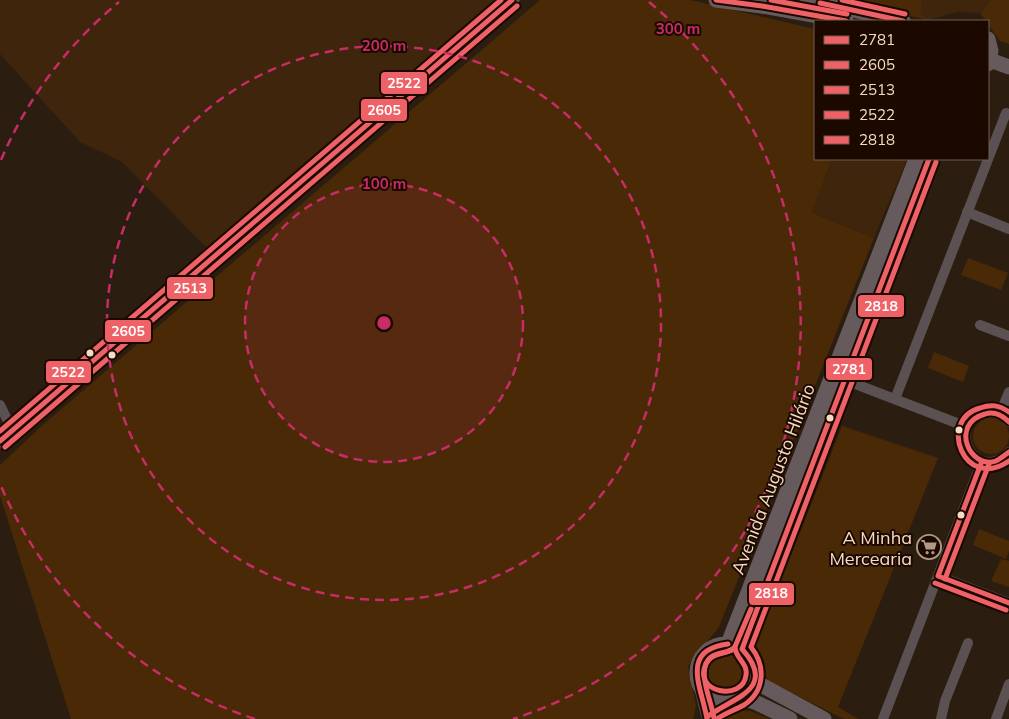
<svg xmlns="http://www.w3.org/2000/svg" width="1009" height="719" viewBox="0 0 1009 719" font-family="Mulish,sans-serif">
  <rect width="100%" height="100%" fill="#2b1e11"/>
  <path fill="#3e250b" d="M0,0h496l-4,6 -285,242 -85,-86 -42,-20 -80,-88z
    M921,0h70l-11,13 -23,-1 -29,8 -7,-8z
    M832,159h75l-33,79 -62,-25z"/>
  <path fill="#492906" d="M540,0h150l125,29v130h17l-20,54 62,25 -155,389 -31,39 8,40 -3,13h-622l-71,-223v-31l45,-42z
    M840,0h81v12l7,8z
    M991,0h18v44l-9,-3 -12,-17v-3h-2l-6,-8z
    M968,258l40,15 -7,17 -40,-15z
    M934,352l35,14 -6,16 -35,-14z
    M973 436a18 18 0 1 1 36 0a18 18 0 1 1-36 0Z
    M842,426l96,32 -100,249 20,12h-14l-76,-38 -14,-32z
    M979,529l30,12v10l-3,8 -33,-14z
    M1001,559l8,2v26l-18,-6z
    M727,653l13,6c17,43 -41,47 -37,9 2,-12 14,-13 24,-15z
    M732,711h18l19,8h-51l5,-5z"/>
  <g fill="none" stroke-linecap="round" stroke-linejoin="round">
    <path stroke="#5b5152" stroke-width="10" d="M967,212l42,17
      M980,325l29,11
      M845,380l122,47
      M895,399l111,-286
      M0,405l12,25
      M1000,414l9,-22
      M1009,422c-5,-6 -12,-10 -21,-9 -44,2 -16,76 21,39
      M938,576l71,27
      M698,683l9,36
      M707,717l13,-9 12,-6
      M883,719l99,-258
      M941,719l4,-18 23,-58
      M996,719l13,-35"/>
    <path stroke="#675a5c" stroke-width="15" d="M716,0l46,6 84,15
      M807,0l96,21
      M988,39l3,12 -3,13
      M990,60l19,7
      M0,441l512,-441
      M697 673a29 29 0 1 1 58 0a29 29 0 1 1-58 0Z
      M728,644l188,-485
      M742,649l187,-490
      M754,681l70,38
      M742,698l15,5 33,16"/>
    <defs>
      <path id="bus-1" d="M716,0l46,6 84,15
        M820,3l83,18
        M1009,422c-7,-7 -15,-11 -24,-8 -36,10 -15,56 11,47 4,-2 9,-6 13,-9
        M938,576l44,-115
        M938,576l71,27
        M742,649l187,-490
        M707,717c24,-19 72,-27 35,-68
        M707,719c-5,-31 -28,-69 21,-75"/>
      <path id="bus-2" d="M0,441l512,-441"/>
      <path id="bus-3" d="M5,447l512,-441"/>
      <path id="bus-4" d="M771,0l76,14
        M842,0l63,14
        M0,431l501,-431
        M735,647c0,11 13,16 11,28 -3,27 -54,18 -40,-11 6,-13 21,-8 29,-17z"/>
      <path id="bus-5" d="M1009,412c-10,-7 -18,-8 -29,-4 -43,12 -16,84 29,53
        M945,579l44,-115
        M935,583l71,27
        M714,718c-2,-16 -19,-49 -3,-61 7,-5 16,-4 23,-8l17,-40
        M717,719c8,-6 18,-9 27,-14 21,-14 22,-39 7,-58l185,-485"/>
    </defs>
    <use href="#bus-1" stroke="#1b0900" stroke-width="9"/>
    <use href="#bus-2" stroke="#1b0900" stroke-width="9"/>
    <use href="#bus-3" stroke="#1b0900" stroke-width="9"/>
    <use href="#bus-4" stroke="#1b0900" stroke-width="9"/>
    <use href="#bus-5" stroke="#1b0900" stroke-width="9"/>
    <use href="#bus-1" stroke="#ee6267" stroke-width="5"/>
    <use href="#bus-2" stroke="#ee6267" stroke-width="5"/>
    <use href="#bus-3" stroke="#ee6267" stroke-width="5"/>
    <use href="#bus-4" stroke="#ee6267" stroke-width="5"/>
    <use href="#bus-5" stroke="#ee6267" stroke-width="5"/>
  </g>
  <circle cx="384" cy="323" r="139" fill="#c72c66" fill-opacity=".12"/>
  <g fill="none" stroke="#c72c66" stroke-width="2.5" stroke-dasharray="9 6">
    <circle cx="384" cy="323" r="139"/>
    <circle cx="384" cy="323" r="277"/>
    <path d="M255 719A416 416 0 0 1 1 486M1 160A416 416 0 0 1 119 2M649 2A416 416 0 0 1 513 719"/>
  </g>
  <defs>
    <symbol id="supermarket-ring" viewBox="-11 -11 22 22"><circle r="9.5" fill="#1b0900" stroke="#af9985" stroke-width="1.5"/><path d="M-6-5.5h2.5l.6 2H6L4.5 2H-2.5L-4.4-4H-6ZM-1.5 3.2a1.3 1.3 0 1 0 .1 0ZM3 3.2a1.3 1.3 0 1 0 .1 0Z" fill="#af9985"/></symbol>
  </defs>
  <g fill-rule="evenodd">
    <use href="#supermarket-ring" x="915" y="533" width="28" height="28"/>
  </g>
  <g fill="#f6dbc4" stroke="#1b0900" stroke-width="2">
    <circle cx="90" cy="353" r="4.5"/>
    <circle cx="112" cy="355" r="4.5"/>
    <circle cx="830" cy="418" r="4.5"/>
    <circle cx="959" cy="430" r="4.5"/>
    <circle cx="961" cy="515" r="4.5"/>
  </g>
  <g text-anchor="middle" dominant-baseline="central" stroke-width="4" stroke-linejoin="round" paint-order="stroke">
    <g font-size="18" fill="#f6dbc4" stroke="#1b0900">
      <text transform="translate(773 479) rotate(-69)">Avenida Augusto Hilário</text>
    </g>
    <g font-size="18" fill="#f6dbc4" stroke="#1b0900" text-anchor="end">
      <text x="912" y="537">A Minha<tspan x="912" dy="21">Mercearia</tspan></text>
    </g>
  </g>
  <circle cx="384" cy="323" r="8" fill="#c72c66" stroke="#1b0900" stroke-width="2.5"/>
  <g font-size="15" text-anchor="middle" font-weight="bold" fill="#c72c66" stroke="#1b0900" stroke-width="4" stroke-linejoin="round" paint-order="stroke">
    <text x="678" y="34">300 m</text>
    <text x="384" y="51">200 m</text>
    <text x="384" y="189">100 m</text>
  </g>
  <g stroke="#1b0900" stroke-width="2">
    <rect x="380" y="71" width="48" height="24" rx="5" fill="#ee6267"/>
    <rect x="360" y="98" width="48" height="24" rx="5" fill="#ee6267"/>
    <rect x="166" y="276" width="48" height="24" rx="5" fill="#ee6267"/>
    <rect x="857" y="294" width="48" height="24" rx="5" fill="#ee6267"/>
    <rect x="104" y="319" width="48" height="24" rx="5" fill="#ee6267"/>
    <rect x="825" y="357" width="48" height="24" rx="5" fill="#ee6267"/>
    <rect x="45" y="360" width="47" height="24" rx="5" fill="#ee6267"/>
    <rect x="748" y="582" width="47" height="24" rx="5" fill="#ee6267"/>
  </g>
  <g font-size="14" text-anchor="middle" font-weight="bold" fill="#fff">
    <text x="404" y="88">2522</text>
    <text x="384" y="115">2605</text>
    <text x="190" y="293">2513</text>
    <text x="881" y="311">2818</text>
    <text x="128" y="336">2605</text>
    <text x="849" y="374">2781</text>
    <text x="68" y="377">2522</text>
    <text x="771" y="598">2818</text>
  </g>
  <rect x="814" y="20" width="175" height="140" fill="#1b0900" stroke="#735d4e"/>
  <rect x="824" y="36" width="25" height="8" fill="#ee6267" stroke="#735d4e"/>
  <text x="859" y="45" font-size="15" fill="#f6dbc4">2781</text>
  <rect x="824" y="61" width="25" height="8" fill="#ee6267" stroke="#735d4e"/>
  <text x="859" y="70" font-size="15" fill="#f6dbc4">2605</text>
  <rect x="824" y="86" width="25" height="8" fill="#ee6267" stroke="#735d4e"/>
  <text x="859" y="95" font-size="15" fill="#f6dbc4">2513</text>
  <rect x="824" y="111" width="25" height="8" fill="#ee6267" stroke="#735d4e"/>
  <text x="859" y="120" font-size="15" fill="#f6dbc4">2522</text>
  <rect x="824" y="136" width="25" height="8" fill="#ee6267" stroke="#735d4e"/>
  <text x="859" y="145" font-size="15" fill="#f6dbc4">2818</text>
</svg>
